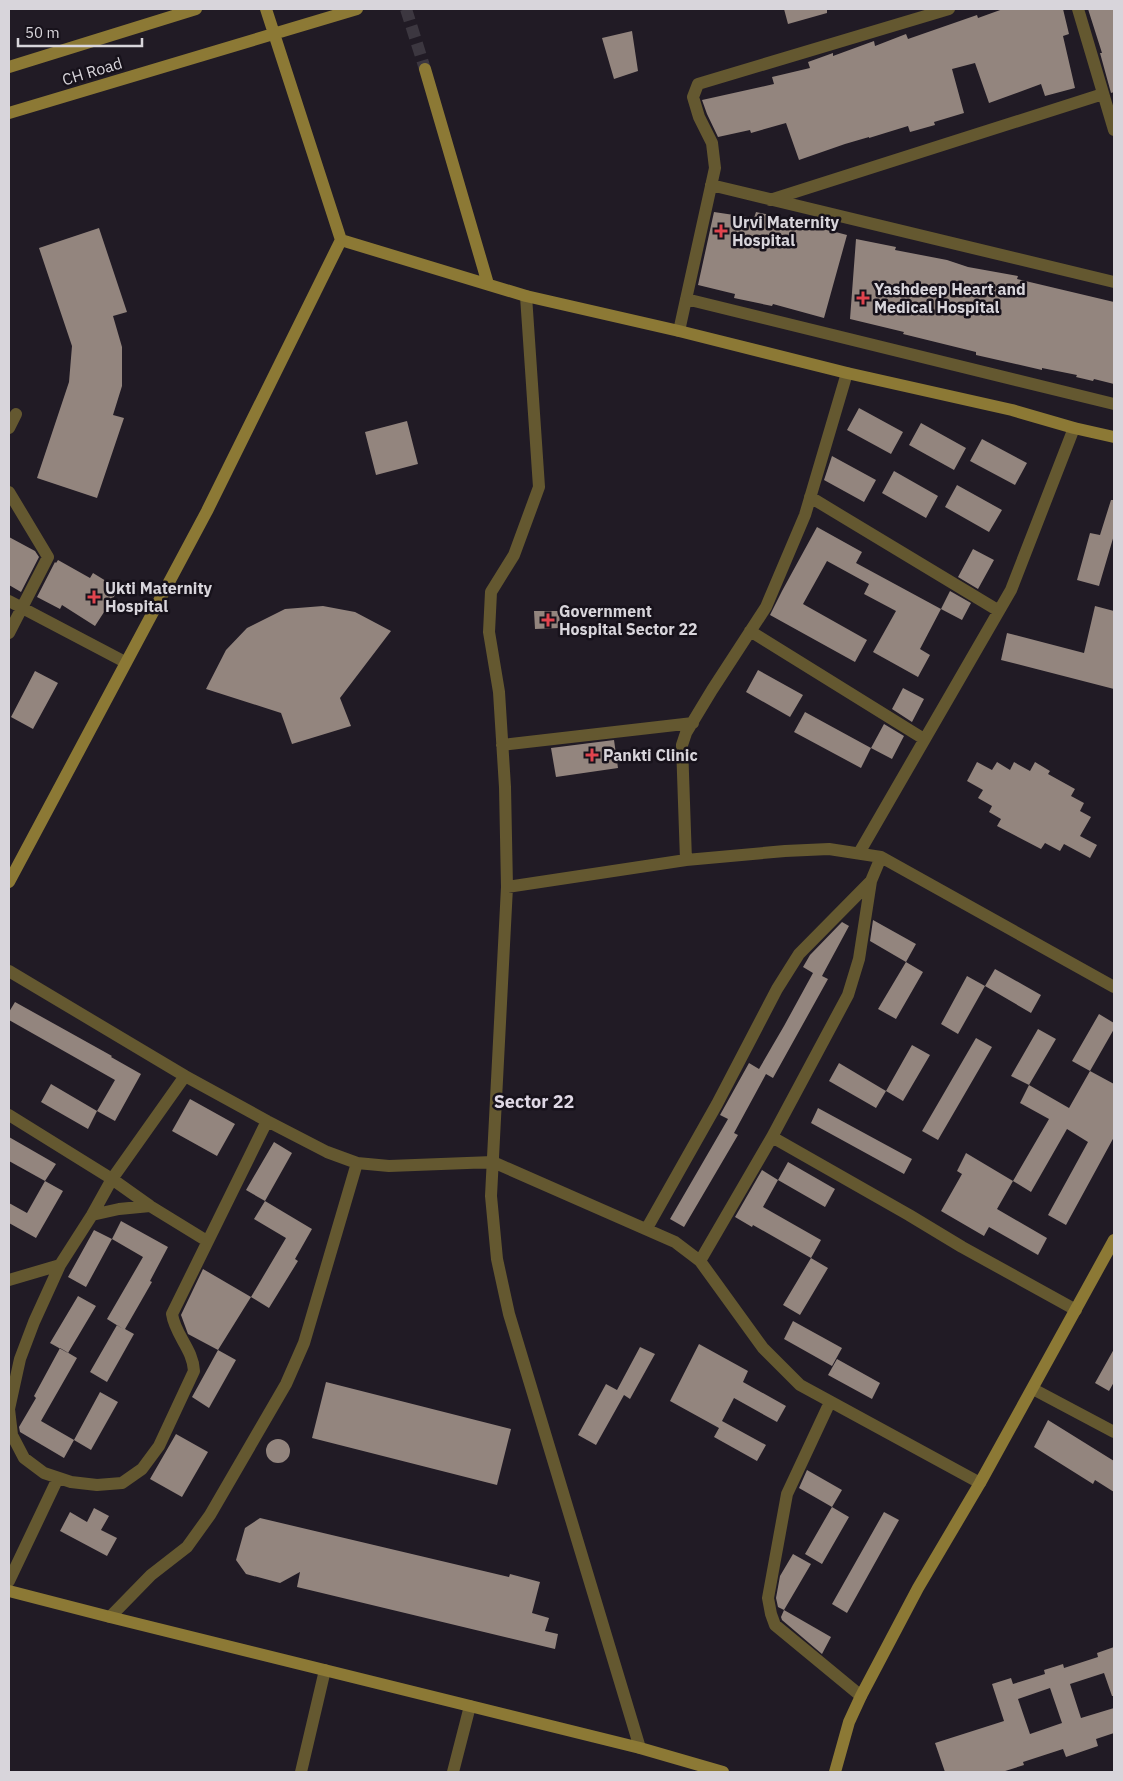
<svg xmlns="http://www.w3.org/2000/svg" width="1123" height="1781" viewBox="0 0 1123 1781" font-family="'IBM Plex Sans',sans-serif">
  <rect width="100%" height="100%" fill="#211b25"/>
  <path fill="#93857e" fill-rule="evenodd" d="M784,9h43v4l-39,11z
    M1003,9h60l6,25 -6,2 12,52 -30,8 -4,-12 -52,19 -14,-40 -23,6 12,44 -30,9 1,3 -25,7 -2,-6 -39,12v-1l-24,7 -46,16 -13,-37 -35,10 -1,-3 -32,7 -11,-23 -5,-14 72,-16 -2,-7 38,-9 -2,-6 25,-9v3l41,-15 1,5 31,-12 2,5 69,-24 1,3z
    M1088,9h26v83l-3,1 -11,-40h2z
    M632,31l6,40 -24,8 -12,-41z
    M714,212l40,6 2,-6 18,4 -1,3 32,7v-2l42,11 -23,83 -51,-14 -1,2 -38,-8 1,-4 -37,-9z
    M99,228l28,84 -14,4 9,31v39l-9,29 11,3 -27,80 -60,-20 32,-96 3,-36 -33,-98z
    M856,239l40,8 -1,3 52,10 21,7 50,9 -1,3 97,23v82l-20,-5 -1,2 -17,-4 1,-2 -35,-7v2l-66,-15v-3l-73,-18 1,-2 -54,-13z
    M859,408l44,24 -12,22 -44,-24z
    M407,421l11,43 -42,11 -11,-43z
    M921,423l45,25 -12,22 -45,-25z
    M982,439l45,24 -12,22 -45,-24z
    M832,456l44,24 -12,22 -40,-22z
    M894,471l44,25 -12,22 -44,-25z
    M957,485l45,25 -13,22 -44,-25z
    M1111,500h3v35l-15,51 -22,-6 13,-47 10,2z
    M817,527l45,25 -6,11 85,46 -21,40 10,6 -12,22 -45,-25 23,-41 -32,-17 5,-10 -42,-23 -24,43 64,36 -12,22 -85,-47 12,-24z
    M9,537l26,14 4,6 -18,35 -12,-7z
    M973,549l21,11 -16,29 -20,-12z
    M58,560l32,18 3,-5 26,16 -24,37 -33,-21 -2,4 -23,-12 18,-35 1,1z
    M950,591l21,12 -9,17 -21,-11z
    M323,606l32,6 36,19 -51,67 11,28 -59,18 -11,-31 -75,-24 20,-39 21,-22 38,-19z
    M1095,606l19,5v78l-113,-29 6,-27 77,20z
    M534,611h25l1,17 -25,1z
    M758,670l45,25 -13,22 -44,-25z
    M35,671l23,12 -25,46 -22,-12z
    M903,688l21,11 -12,23 -20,-13z
    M805,712l66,36 -10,20 -67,-36z
    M884,724l20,12 -12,23 -21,-11z
    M614,740l4,28 -62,9 -5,-29z
    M977,762l15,8 5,-8 13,8 4,-8 16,9 5,-9 15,9 -2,3 27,15 -4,7 13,7 -4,8 11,6 -11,19 17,9 -7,13 -26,-14 -4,7 -15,-8 -4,6 -44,-23 4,-7 -12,-7 3,-6 -14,-8 5,-8 -16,-9z
    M873,920l43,24 -10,18 -36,-21z
    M842,922l7,4 -27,50 6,3 -55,99 -7,-4 -32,59 4,2 -54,92 -14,-8 58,-100 -8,-4 29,-52 10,6 25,-43 29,-53 -10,-6 7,-12z
    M906,962l17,10 -27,47 -18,-10z
    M995,969l46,26 -10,18 -46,-27z
    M967,976l18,10 -27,48 -17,-10z
    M15,1002l97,54 -1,1 30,17 -26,47 -18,-10 18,-31 -106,-60v-8z
    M1099,1014l15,9v6l-24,42 -18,-10z
    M1038,1029l18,10 -27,46 -18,-9z
    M976,1038l16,9 -54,93 -16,-9z
    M912,1045l18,10 -27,46 -17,-10z
    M839,1063l47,28 -10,17 -47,-27z
    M1090,1071l24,13v53l-48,88 -18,-10 40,-73 -21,-13 -36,63 -18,-11 36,-62 -29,-16 9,-18 40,23z
    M51,1084l46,27 -9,18 -47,-27z
    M190,1099l45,25 -18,32 -45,-25z
    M818,1108l94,51 -8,15 -93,-51z
    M9,1137l47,27 -11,17 -36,-20z
    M274,1142l18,11 -27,48 -19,-11z
    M966,1153l47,28 -16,28 50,29 -9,17 -49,-28 -5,9 -43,-25 21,-37 -5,-3z
    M788,1162l47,27 -10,18 -47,-27z
    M762,1170l16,10 -15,27 58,33 -10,18 -58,-33 -1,2 -17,-10z
    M45,1181l18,10 -27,47 -27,-15v-20l18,10z
    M265,1201l47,28 -17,30 3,2 -29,47 -18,-11 35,-59 -32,-19z
    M121,1221l47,26 -18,34 2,1 -27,47 9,5 -27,48 -17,-10 27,-47 6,4 -16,-10 36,-62 -31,-18z
    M94,1230l18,9 -26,48 -18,-10z
    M811,1258l17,10 -28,47 -17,-10z
    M203,1269l48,28 -33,53 -30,-16 -7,-19z
    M78,1296l18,10 -28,47 -18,-10z
    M793,1321l49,27 -10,18 -48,-27z
    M699,1344l49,27 -5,11 43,24 -9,16 -43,-24 -12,23 44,24 -9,16 -43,-24 5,-9 -49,-27z
    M640,1347l15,7 -25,45 -6,-4 -28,50 -18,-10 28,-51 11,6z
    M60,1348l17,10 -36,63 33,19 -10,18 -44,-26 -1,-5 17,-29 -2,-2z
    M1114,1349v33l-5,9 -14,-8z
    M218,1350l18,10 -27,48 -17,-11z
    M837,1359l43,24 -8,16 -44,-24z
    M326,1382l185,47 -14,56 -185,-47z
    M100,1392l18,10 -27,48 -17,-10z
    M1048,1420l66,41v31l-19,-12 -2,4 -59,-37z
    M176,1434l32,18 -26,45 -32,-18z
    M266 1451a12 12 0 1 1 24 0a12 12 0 1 1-24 0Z
    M807,1470l35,20 -10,17 -33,-19z
    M832,1507l17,10 -27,47 -17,-10z
    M94,1508l15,8 -8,14 16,8 -10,18 -47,-25 10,-19 17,10z
    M884,1512l15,8 -52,93 -15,-9z
    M260,1518l249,59 1,-3 30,8 -8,31 17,5 -4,13 13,3 -3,15 -258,-62 3,-15 -20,11 -34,-9 -10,-14 9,-32z
    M793,1554l18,10 -27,46 -6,-3 -2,-9 4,-22z
    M784,1610l47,27 -9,17 -40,-34 -1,-3z
    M1114,1647v49h-2l-8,-23 -34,11 11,34 33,-10v25l-18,6 2,7 -32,11 -3,-8 -40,13 1,3 -22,7h-57l-10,-29 69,-22 -12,-37 19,-6 2,6 32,-10 -1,-4 19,-6 1,4 34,-11 -1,-4zM1050,1688l12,35 -32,11 -12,-35z"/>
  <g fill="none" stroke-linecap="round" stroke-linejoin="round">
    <path stroke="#3c3740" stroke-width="12" stroke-dasharray="12 6" stroke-linecap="butt" d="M406,9l19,60"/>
    <path stroke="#645830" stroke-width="12" d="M1078,9l36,121
      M711,185l403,97
      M770,200l333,-106
      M526,296l13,191 -25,68 -23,37 -2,40 10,60 6,95 2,100 -16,309 6,63 12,55 131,434
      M686,299l428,105
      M679,331l36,-163 -3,-25 -13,-26 -6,-20 5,-13 251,-75
      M9,428l7,-14
      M9,492l39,65 -39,76
      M810,497l189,114
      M9,601l116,61
      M750,631l174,108
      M502,745l191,-22
      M859,853l152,-263 63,-162
      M686,860l-4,-115 4,-12 26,-43 54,-83 39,-92 42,-142
      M507,887l179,-27 99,-9 44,-2 52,8 233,130
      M9,971l176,105 82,45 60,31 30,11 32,3 104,-4 182,80 25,19 63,87 37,37 180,98
      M185,1076l-73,103 -20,36 -32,50 -26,57 -14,37 -11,50 3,26 12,23 20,15 27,9 26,3 25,-2 20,-14 17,-23 35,-75c-1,-22 -19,-36 -22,-57l95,-193
      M9,1115l103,64 38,27 57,35
      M772,1137l137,78 53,32 114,63
      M92,1215l27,-6 31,-3
      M647,1228l70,-124 60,-115 22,-35 72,-73
      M700,1261l72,-124 76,-142 11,-36 12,-78 10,-24
      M9,1280l51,-15
      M1033,1389l81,43
      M830,1402l-43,92 -19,104 3,16 4,11 86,71
      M9,1581l49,-103
      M110,1617l41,-42 36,-28 23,-32 76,-131 18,-41 53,-180
      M301,1772l24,-102
      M453,1772l17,-66"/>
    <path stroke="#8c7935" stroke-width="12" d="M9,67l187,-58
      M425,69l63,215
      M9,113l348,-104
      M341,240l185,56 153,35 168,42 165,37 62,18 40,9
      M9,882l198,-371 134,-271 -75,-231
      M9,1591l101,26 530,131 83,24
      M835,1772l14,-50 12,-26 57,-108 62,-105 134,-243"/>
  </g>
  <g fill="#e0444e" stroke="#17121b" stroke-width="2">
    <path d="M718.5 223.5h5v5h5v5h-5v5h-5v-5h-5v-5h5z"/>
    <path d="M860.5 290.5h5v5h5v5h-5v5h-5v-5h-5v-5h5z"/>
    <path d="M91.5 589.5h5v5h5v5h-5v5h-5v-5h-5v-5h5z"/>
    <path d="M545.5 612.5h5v5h5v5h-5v5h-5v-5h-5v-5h5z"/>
    <path d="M589.5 747.5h5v5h5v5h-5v5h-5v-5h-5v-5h5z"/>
  </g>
  <g text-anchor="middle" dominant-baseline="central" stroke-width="5" stroke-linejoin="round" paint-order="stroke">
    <g font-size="16" fill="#d8d5db" stroke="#17121b">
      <text transform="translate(92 71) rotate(-17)">CH Road</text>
    </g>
    <g font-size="16" font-weight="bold" fill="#d8d5db" stroke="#17121b" text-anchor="start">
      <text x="732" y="222">Urvi Maternity<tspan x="732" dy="18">Hospital</tspan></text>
      <text x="874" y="289">Yashdeep Heart and<tspan x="874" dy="18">Medical Hospital</tspan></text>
      <text x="105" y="588">Ukti Maternity<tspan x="105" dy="18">Hospital</tspan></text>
      <text x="559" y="611">Government<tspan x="559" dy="18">Hospital Sector 22</tspan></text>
      <text x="603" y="755">Pankti Clinic</text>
    </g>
    <g font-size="18" font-weight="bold" fill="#dfd8e5" stroke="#17121b">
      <text x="534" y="1101">Sector 22</text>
    </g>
  </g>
  <rect width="1123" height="1781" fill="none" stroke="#d8d5db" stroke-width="20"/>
  <path d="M18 38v8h124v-8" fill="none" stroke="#d8d5db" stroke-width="2.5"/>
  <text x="25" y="38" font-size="15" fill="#d8d5db" stroke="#17121b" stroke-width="4" paint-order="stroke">50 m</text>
</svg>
